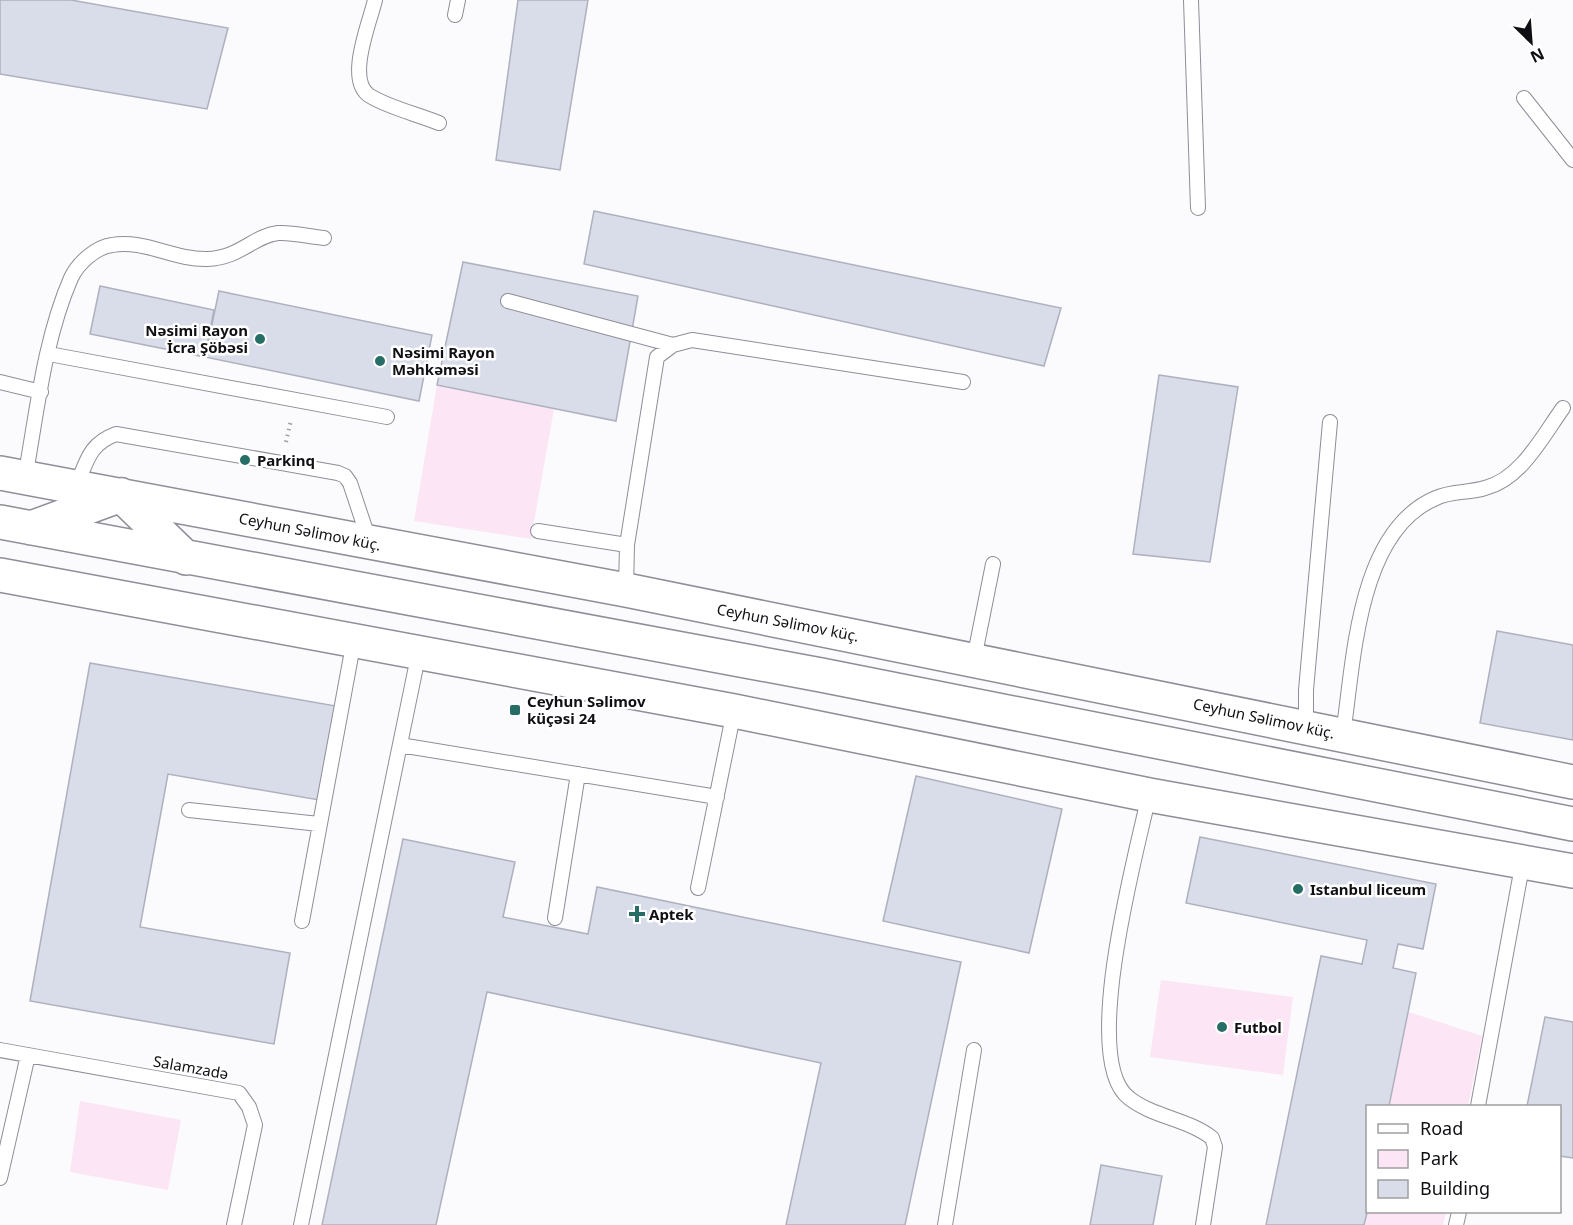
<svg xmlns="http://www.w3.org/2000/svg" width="1573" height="1225" viewBox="0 0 1573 1225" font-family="'Noto Sans',sans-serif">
  <rect width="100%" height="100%" fill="#fbfbfe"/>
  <path fill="#fce5f4" d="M437,385l117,24 -23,130 -117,-18z
    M1161,980l132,17 -10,78 -133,-18z
    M1409,1012l73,24 -14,70h-79z
    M80,1101l101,19 -13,70 -98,-18z
    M1367,1209l1,3h78l-3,13h-79z"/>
  <path fill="#d9dde9" stroke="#aeb1bd" stroke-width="1.5" d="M0,0h71l157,28 -21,81 -207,-35z
    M518,0h70l-28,170 -64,-10z
    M594,211l467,97 -17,58 -460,-102z
    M463,262l175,34 -22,125 -179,-36z
    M100,286l114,24 -9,47 -115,-23z
    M219,291l213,44 -13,66 -214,-44z
    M1159,375l79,12 -28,175 -77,-8z
    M1497,631l76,14v95l-93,-17z
    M90,663l246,43 -17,94 -151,-26 -28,153 150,26 -16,91 -244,-43z
    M916,776l146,33 -33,144 -146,-32z
    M1200,837l236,47 -13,65 -25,-5 -5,24 23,5 -27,133h-21v103l-4,16h-98l55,-269 41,8 5,-24 -181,-37z
    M403,839l112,23 -12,55 85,17 9,-47 364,75 -56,263h-119l35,-162 -334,-71 -51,233h-114z
    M1545,1017l28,5v136l-13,-2v-50h-33z
    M1101,1165l61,11 -9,49h-63z"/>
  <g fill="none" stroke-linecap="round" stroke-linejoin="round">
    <defs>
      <path id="service" d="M375,0c-5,22 -30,81 -5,96 20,12 47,18 69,27
        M1191,0l7,208
        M455,15l3,-15
        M1524,98l49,62
        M508,301l165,44
        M49,354l338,63
        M0,382l41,10
        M25,478c12,-66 19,-138 46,-200 7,-15 25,-31 41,-33 32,-6 62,15 95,14 33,-1 46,-23 71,-26 15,-1 32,4 46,5
        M76,487c11,-26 13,-43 40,-53l222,39 7,3 5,7 19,57
        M538,531l89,14
        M626,590l1,-45 30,-188 16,-12 19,-5 271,42
        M974,659l19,-95
        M1306,727v-37l24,-268
        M1343,734c11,-72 14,-203 93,-236 14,-7 33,-5 49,-10 36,-9 57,-51 78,-80
        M400,745l317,52
        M1149,795c-12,56 -70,265 -20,303 24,19 59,21 83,40l3,9 -12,78
        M189,810l130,14
        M698,888l36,-177
        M555,918l23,-144
        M302,921l52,-281
        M0,1050l239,43 10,14 6,18 -21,100
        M1478,1106l45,-245
        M0,1178l28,-123
        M301,1225l118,-573
        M945,1225l29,-175
        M1456,1225l3,-13"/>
      <path id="secondary" d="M0,473l626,117 947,192
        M0,522l821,153 752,149
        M31,528l90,-33 65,63
        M0,575l734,136 415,84 424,76"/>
    </defs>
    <use href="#service" stroke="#8f8d98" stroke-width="16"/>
    <use href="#secondary" stroke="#8f8d98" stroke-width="36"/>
    <path stroke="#9f9ea2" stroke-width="4" stroke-dasharray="1.5 4.5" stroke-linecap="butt" d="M286,442l5,-22"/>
    <use href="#service" stroke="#fff" stroke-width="14"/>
    <use href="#secondary" stroke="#fff" stroke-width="33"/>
  </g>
  <g fill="#266e65" stroke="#fff" stroke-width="2">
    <circle cx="260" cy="339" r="6"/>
    <circle cx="380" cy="361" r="6"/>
    <circle cx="245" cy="460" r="6"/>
    <rect x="509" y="704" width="12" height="12" rx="3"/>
    <circle cx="1298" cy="889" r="6"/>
    <path d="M634 905h6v6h6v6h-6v6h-6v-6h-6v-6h6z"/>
    <circle cx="1222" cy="1027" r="6"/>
  </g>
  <g text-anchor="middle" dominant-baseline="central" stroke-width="5" stroke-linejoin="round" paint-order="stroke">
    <g font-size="15" font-weight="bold" fill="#100f13" stroke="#fff" text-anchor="start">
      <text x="248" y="330" text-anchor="end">Nəsimi Rayon<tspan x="248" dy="17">İcra Şöbəsi</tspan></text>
      <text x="392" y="352">Nəsimi Rayon<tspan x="392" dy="17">Məhkəməsi</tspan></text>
      <text x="257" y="460">Parkinq</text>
      <text x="527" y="701">Ceyhun Səlimov<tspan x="527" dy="17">küçəsi 24</tspan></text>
      <text x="1310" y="889">Istanbul liceum</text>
      <text x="649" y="914">Aptek</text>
      <text x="1234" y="1027">Futbol</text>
    </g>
    <g font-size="15" fill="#100f13" stroke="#fff">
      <text transform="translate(310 531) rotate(11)">Ceyhun Səlimov küç.</text>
      <text transform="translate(788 622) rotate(11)">Ceyhun Səlimov küç.</text>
      <text transform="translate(1264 718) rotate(12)">Ceyhun Səlimov küç.</text>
      <text transform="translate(191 1067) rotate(10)">Salamzadə</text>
    </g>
  </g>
  <rect x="1366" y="1105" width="195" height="108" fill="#ffffff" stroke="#9f9fa1" stroke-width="1.5"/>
  <rect x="1378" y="1124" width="30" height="9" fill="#ffffff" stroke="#9f9fa1" stroke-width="1.5"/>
  <text x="1420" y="1135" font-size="18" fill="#100f13">Road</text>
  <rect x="1378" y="1150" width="30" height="18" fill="#fce5f4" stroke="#9f9fa1" stroke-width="1.5"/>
  <text x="1420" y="1165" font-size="18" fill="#100f13">Park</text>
  <rect x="1378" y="1180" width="30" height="18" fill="#d9dde9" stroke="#9f9fa1" stroke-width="1.5"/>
  <text x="1420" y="1195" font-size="18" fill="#100f13">Building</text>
  <g transform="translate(1531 42) rotate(155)" stroke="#ffffff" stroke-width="4.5" paint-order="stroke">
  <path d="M0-4.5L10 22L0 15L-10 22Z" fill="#100f13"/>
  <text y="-9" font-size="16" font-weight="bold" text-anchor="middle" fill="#100f13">N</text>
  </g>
</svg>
